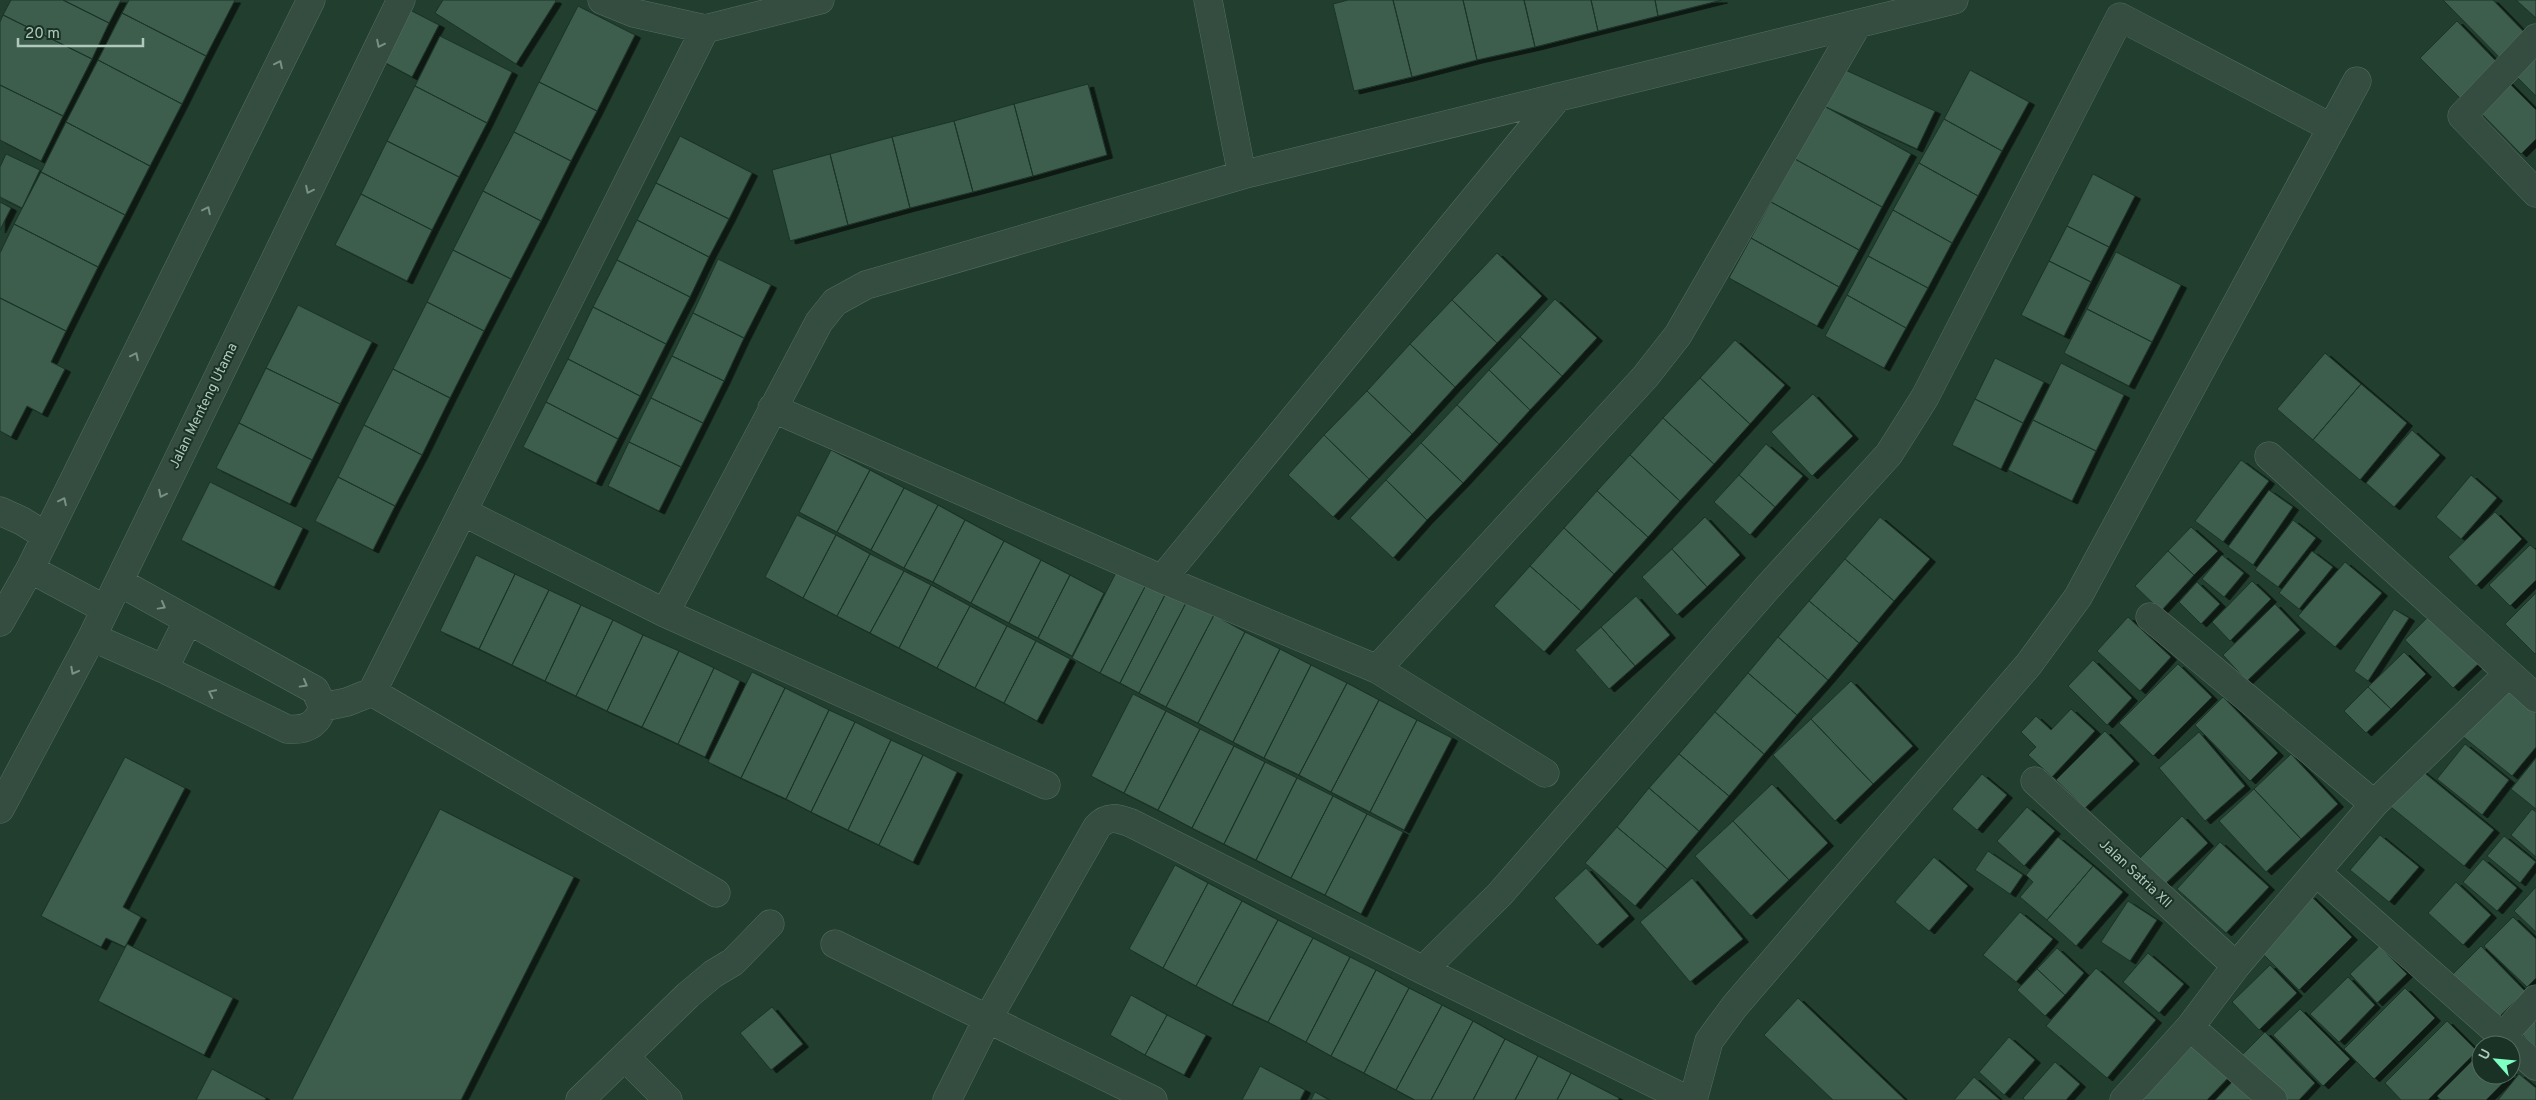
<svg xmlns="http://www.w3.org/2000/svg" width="2536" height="1100" viewBox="0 0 2536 1100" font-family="Overpass,sans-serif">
  <defs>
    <filter id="shadow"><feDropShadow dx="5.5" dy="3" stdDeviation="0" flood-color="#0009"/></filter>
  </defs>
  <rect width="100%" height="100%" fill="#213e2e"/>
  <path fill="#3c5d4d" stroke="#1c3428" filter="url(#shadow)" d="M11,0h52l46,23 -17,36 -89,-44z
    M63,0h58l-12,23z
    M129,0h106l-29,56 -84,-43z
    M443,0h112l1,1 -40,63 -81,-51z
    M1348,0h45l19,77 -58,14 -21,-87z
    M1393,0h70l14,60 -65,17z
    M1463,0h61l11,47 -58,13z
    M1524,0h67l7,31 -63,16z
    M1591,0h64l3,16 -60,15z
    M1655,0h67l-64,16z
    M2443,0h50l37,38 -25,25z
    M2516,0h20v18z
    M578,6l57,29 -38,76 -58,-29z
    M408,9l31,16 -27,52 -30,-16z
    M122,13l84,43 -24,48 -84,-44z
    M3,15l89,44 -29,57 -63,-31v-63z
    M2457,21l41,42 -36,37 -42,-42z
    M440,36l72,36 -25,51 -72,-37z
    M2536,52v44l-22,-22z
    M98,60l84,44 -32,62 -84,-44z
    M1841,68l94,43 -18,38 -93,-43z
    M1970,70l59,32 -27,49 -58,-32z
    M2505,79l31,31v29l-15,15 -45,-46z
    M539,82l58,29 -26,50 -57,-29z
    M1088,84l19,71 -74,21 -19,-72z
    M0,85l63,31 -22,45 -41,-21z
    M415,86l72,37 -28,54 -72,-36z
    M1014,104l19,72 -60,16 -19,-71z
    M1824,106l87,48 -29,53 -87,-48z
    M1944,119l58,32 -24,45 -59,-33z
    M954,121l19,71 -63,16 -18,-71z
    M66,122l84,44 -25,49 -84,-43z
    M514,132l57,29 -30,60 -58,-30z
    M680,136l72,37 -23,46 -73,-36z
    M892,137l18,71 -62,17 -18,-71z
    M387,141l72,36 -27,53 -71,-36z
    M6,154l34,16 -18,38 -22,-11v-30z
    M830,154l18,71 -58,16 -18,-71z
    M1795,159l87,48 -23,43 -88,-48z
    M1919,163l59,33 -26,47 -59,-33z
    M41,172l84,43 -27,52 -84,-43z
    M2093,174l42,22 -26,51 -42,-21z
    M656,183l73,36 -20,38 -72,-37z
    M483,191l58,30 -30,58 -58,-29z
    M361,194l71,36 -25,51 -72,-36z
    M0,202l11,6 -11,22z
    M1771,202l88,48 -20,37 -88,-49z
    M1893,210l59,33 -24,45 -60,-32z
    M637,220l72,37 -19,40 -73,-37z
    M14,224l84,43 -32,64 -66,-33v-45z
    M2067,226l42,21 -18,35 -42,-21z
    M1751,238l88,49 -22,39 -88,-48z
    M453,250l58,29 -27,52 -57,-29z
    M2116,252l65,33 -29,57 -65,-33z
    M1497,253l45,43 -45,47 -45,-43z
    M1868,256l60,32 -22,40 -59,-33z
    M718,259l53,26 -27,53 -51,-25z
    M617,260l73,37 -24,47 -73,-37z
    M2049,261l42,21 -27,54 -43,-21z
    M1847,295l59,33 -22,40 -59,-32z
    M0,298l66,33 -15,31 14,7 -23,45 -15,-8 -16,31 -11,-6z
    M1555,299l42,39 -35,38 -42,-39z
    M1452,300l45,43 -42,44 -45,-43z
    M427,302l57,29 -34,67 -57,-29z
    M298,305l74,37 -32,62 -74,-36z
    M593,307l73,37 -26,52 -72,-37z
    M2087,309l65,33 -23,44 -65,-33z
    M693,313l51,25 -20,43 -52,-25z
    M1520,337l42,39 -32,34 -41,-40z
    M1735,340l50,45 -35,39 -50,-46z
    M1410,344l45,43 -43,47 -45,-43z
    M2325,353l36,31 -48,56 -36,-31z
    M672,356l52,25 -21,42 -52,-25z
    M1995,358l49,24 -21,41 -48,-24z
    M568,359l72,37 -22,43 -72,-37z
    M2061,363l63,32 -28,56 -63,-31z
    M266,368l74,36 -28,56 -73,-37z
    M393,369l57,29 -28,57 -58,-30z
    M1489,370l41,40 -31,34 -42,-39z
    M1700,378l50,46 -36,40 -51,-46z
    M2361,384l46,39 -47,57 -47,-40z
    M1367,391l45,43 -43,45 -45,-44z
    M1813,394l40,42 -41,40 -41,-44z
    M651,398l52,25 -22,44 -52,-25z
    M1975,399l48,24 -22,46 -49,-24z
    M546,402l72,37 -22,44 -73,-36z
    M1457,405l42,39 -36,39 -42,-40z
    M1663,418l51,46 -34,37 -50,-46z
    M2033,420l63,31 -24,50 -64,-31z
    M239,423l73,37 -22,44 -74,-36z
    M364,425l58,30 -27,51 -57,-29z
    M2412,430l28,25 -46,52 -28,-24z
    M1324,435l45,44 -36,38 -45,-42z
    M629,442l52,25 -22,44 -51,-25z
    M1421,443l42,40 -36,37 -41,-40z
    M1766,444l37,32 -28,31 -36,-32z
    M831,450l39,20 -33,62 -38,-20z
    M1630,455l50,46 -32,36 -51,-46z
    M2241,460l28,21 -46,61 -28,-21z
    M870,470l34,18 -33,62 -34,-18z
    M1739,475l36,32 -25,28 -36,-33z
    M2471,475l26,23 -36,41 -25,-22z
    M338,477l57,29 -22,44 -58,-29z
    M1386,480l41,40 -34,38 -43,-40z
    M210,482l93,46 -29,59 -93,-47z
    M904,488l34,17 -34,63 -33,-18z
    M2269,490l24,17 -40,58 -25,-18z
    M1597,491l51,46 -34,37 -50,-46z
    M938,505l27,15 -32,62 -29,-14z
    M2495,512l27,27 -46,47 -28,-29z
    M797,515l39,20 -33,63 -38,-21z
    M1705,517l35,38 -33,32 -35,-38z
    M1880,517l50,42 -36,42 -49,-42z
    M965,520l39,21 -33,62 -38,-21z
    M2293,520l23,18 -38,49 -23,-17z
    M2191,527l27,24 -24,24 -26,-24z
    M1564,528l50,46 -33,37 -51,-45z
    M836,535l34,19 -33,62 -34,-18z
    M1004,541l37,19 -32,63 -38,-20z
    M2530,545l6,5v30l-26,26 -21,-21z
    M1672,549l35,38 -30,28 -35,-38z
    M2168,551l26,24 -33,36 -26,-25z
    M2312,551l21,16 -34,42 -20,-16z
    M870,554l34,17 -34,62 -33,-17z
    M476,555l39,19 -36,75 -39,-18z
    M2222,555l22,18 -20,24 -22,-18z
    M1845,559l49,42 -35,42 -50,-42z
    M1041,560l29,15 -32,63 -29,-15z
    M2345,562l37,31 -47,54 -37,-31z
    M1530,566l51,45 -37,41 -50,-46z
    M1119,567l29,14 -48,92 -28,-15z
    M904,571l27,14 -32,63 -29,-15z
    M515,574l34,16 -37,75 -33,-16z
    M1070,575l34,18 -32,63 -34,-18z
    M1148,581l19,10 -47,92 -20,-10z
    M2252,581l19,18 -41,42 -18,-19z
    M2197,582l23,22 -19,20 -22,-22z
    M931,585l39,21 -33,62 -38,-20z
    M549,590l32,15 -36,76 -33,-16z
    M1167,591l20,10 -48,92 -19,-10z
    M2536,593v60l-1,1 -30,-30z
    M1636,596l34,39 -35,31 -34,-39z
    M1187,601l27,14 -48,92 -27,-14z
    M1809,601l50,42 -31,37 -50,-43z
    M2275,604l25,26 -53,51 -24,-26z
    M581,605l32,15 -37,76 -31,-15z
    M970,606l37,20 -32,62 -38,-20z
    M2394,609l15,9 -41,63 -14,-10z
    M1214,615l31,17 -47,91 -32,-16z
    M2430,615l48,49 -25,24 -48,-48z
    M2128,617l43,40 -31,34 -43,-40z
    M613,620l30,15 -36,76 -31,-15z
    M1007,626l29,15 -32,62 -29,-15z
    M1601,627l34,39 -26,23 -34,-39z
    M1245,632l35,17 -47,93 -35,-19z
    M643,635l36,16 -37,76 -35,-16z
    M1778,637l50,43 -31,35 -49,-42z
    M1036,641l34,18 -33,62 -33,-18z
    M1280,649l31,16 -47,93 -31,-16z
    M679,651l35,17 -36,76 -36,-17z
    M2404,652l22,22 -35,35 -23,-22z
    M2093,660l39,38 -25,27 -39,-39z
    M2178,664l34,33 -59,59 -34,-33z
    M1311,665l36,18 -48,92 -35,-17z
    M714,668l26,13 -35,76 -27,-13z
    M752,672l33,16 -44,90 -33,-16z
    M1748,673l49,42 -33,39 -49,-42z
    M1851,681l62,65 -40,38 -62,-65z
    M2504,681l32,26v40l-24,29 -51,-41z
    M1347,683l32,17 -48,92 -32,-17z
    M2368,687l23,22 -25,24 -22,-22z
    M785,688l44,22 -43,89 -45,-21z
    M1133,694l33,17 -42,82 -33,-17z
    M2223,697l55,56 -28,28 -55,-56z
    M1379,700l38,20 -47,92 -39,-20z
    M2071,709l24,22 -43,46 -24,-22 8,-8 -15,-15 15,-16 15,14z
    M829,710l26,12 -44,90 -25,-13z
    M1166,711l34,18 -42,81 -34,-17z
    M1715,712l49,42 -35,42 -50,-42z
    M1811,719l62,65 -38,37 -62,-66z
    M1417,720l35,18 -48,92 -34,-18z
    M855,722l36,18 -43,90 -37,-18z
    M1200,729l34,17 -42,82 -34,-18z
    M2105,731l29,30 -49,47 -29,-28z
    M2199,732l46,54 -40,35 -46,-53z
    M891,740l32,15 -44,90 -31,-15z
    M2465,744l44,36 -27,35 -45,-36z
    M1234,746l31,16 -41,82 -32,-16z
    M1679,754l50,42 -30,35 -50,-43z
    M2291,754l47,50 -37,35 -47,-50z
    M923,755l34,17 -44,90 -34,-17z
    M125,757l60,31 -62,119 18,10 -16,30 -19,-9 -5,9 -60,-31z
    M2536,758v51l-25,-20z
    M1265,762l32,16 -41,82 -32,-16z
    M2421,770l73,60 -30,36 -73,-59z
    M1982,774l25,21 -30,35 -25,-21z
    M1297,778l36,18 -42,82 -35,-18z
    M1772,784l56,59 -39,37 -56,-59z
    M1649,788l50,43 -32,38 -50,-42z
    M2254,789l47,50 -35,33 -47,-51z
    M1333,796l34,18 -42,81 -34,-17z
    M2027,807l28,24 -31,35 -27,-25z
    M440,809l134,68 -113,223h-169z
    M2532,809l4,3v45l-25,-22z
    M1367,814l36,18 -42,82 -36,-19z
    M2182,816l26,27 -46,44 -25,-26z
    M1733,821l56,59 -38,36 -56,-60z
    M1617,827l50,42 -32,37 -50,-43z
    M2380,835l39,32 -30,35 -39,-32z
    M2504,836l32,26 -16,21 -33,-27z
    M2058,837l35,29 -46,54 -27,-23 13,-15 -7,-7z
    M2220,842l49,45 -43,46 -49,-44z
    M1988,851l35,24 -13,19 -35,-24z
    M1934,857l34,29 -39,45 -34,-29z
    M2483,859l34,29 -20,23 -34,-29z
    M1175,865l33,18 -45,85 -34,-19z
    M2093,866l30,26 -47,54 -29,-26z
    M1586,868l43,48 -32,29 -43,-47z
    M1692,878l51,61 -53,43 -50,-60z
    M2456,882l35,33 -28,30 -35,-32z
    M1208,883l34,18 -46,85 -33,-18z
    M2536,887v45l-22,-21z
    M2310,895l42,42 -53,53 -42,-42z
    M1242,901l36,19 -46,85 -36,-19z
    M2128,901l29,19 -27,41 -29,-19z
    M2020,912l33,27 -37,43 -33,-27z
    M2513,917l23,22v39l-9,9 -43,-41z
    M1278,920l35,18 -45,84 -36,-17z
    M1313,938l37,19 -44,85 -38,-20z
    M127,944l106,54 -29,57 -106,-54z
    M2379,946l28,28 -30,29 -27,-29z
    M2481,946l44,45 -31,31 -45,-44z
    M2057,948l27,25 -19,22 -28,-26z
    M2148,953l36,31 -25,29 -36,-31z
    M1350,957l26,13 -45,86 -25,-14z
    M2270,965l27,28 -38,37 -27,-28z
    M2096,968l60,52 -49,58 -61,-52z
    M2037,969l28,26 -20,21 -28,-26z
    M1376,970l33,18 -45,85 -33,-17z
    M2348,977l27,28 -36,37 -29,-28z
    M1409,988l33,17 -46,85 -32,-17z
    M2405,988l30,30 -61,61 -30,-30z
    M1131,995l36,20 -22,40 -35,-20z
    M1798,998l107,102h-72l-69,-65z
    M1442,1005l31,16 -42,79h-16l-19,-10z
    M772,1007l31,37 -32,26 -31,-37z
    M2300,1009l50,50 -27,27 -50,-51z
    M1167,1015l39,20 -22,40 -39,-20z
    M2536,1018v31l-15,-16z
    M1473,1021l32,18 -32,61h-42z
    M2447,1021l30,30 -49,49h-27l-16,-17z
    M2265,1032l50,51 -16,17h-19l-41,-42z
    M2189,1036l41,40 -23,24h-78z
    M2009,1037l26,23 -31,35 -25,-23z
    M1505,1039l33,17 -23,44h-42z
    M2481,1052v23h30v-4l2,2 -27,27h-45l-4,-4z
    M1538,1056l33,17 -14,27h-42z
    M2055,1062l25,22 -14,16h-41l-2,-2z
    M1260,1066l45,24 -5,10h-58z
    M212,1069l54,29 -1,2h-69z
    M1571,1073l48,25 -1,2h-61z
    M2519,1074l17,14v12h-38z
    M1974,1077l26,23h-46z
    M2234,1080l22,20h-41z
    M1315,1092l14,8h-18z"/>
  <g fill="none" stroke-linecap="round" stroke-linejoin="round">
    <defs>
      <path id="minor" d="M602,0l32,13 71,16
        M1208,0l34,175
        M2536,38l-74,78 74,77
        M772,408l390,171 215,90 168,104
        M2269,456l267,242
        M0,511l22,10 24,15
        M463,512l202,101 381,172
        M30,569l75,40
        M1162,579l396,-482
        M665,613l154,-291 16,-20 31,-17 376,-110 712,-175
        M2150,617l224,187
        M0,622l30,-53 281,-569
        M92,637l72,32 123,60c19,2 30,-4 36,-22l-8,-17 -196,-108
        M164,669l24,-49
        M1377,669l268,-292 33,-42 179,-310
        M372,692l344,201
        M323,707l24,-5 25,-10 333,-663 115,-29
        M2035,781l201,185
        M0,809l92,-172 309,-637
        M2316,872l220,194
        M835,944l318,156
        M1423,970l77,-76 268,-307 121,-133 36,-57 195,-380 212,111
        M2190,1027l83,73
        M2502,1037l34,-38
        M625,1057l43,43
        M580,1100l108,-105 25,-21 20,-12 37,-38
        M947,1100l40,-80 110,-193c11,-12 20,-9 34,-4l292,147 265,130
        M1693,1100l16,-59 25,-34 295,-343 49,-67 279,-516
        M2124,1100l66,-73 46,-61 138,-162 134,-130"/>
    </defs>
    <use href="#minor" stroke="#556e62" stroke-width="29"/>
    <use href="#minor" stroke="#354d41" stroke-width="28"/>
  </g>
  <defs><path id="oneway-chevron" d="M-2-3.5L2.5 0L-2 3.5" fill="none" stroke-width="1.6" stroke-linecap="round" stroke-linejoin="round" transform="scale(1.25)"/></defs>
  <g stroke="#799185">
    <use href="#oneway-chevron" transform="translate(380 44) rotate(116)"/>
    <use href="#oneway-chevron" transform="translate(279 64) rotate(-64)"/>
    <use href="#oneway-chevron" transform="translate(309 190) rotate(116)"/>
    <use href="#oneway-chevron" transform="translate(207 210) rotate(-64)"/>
    <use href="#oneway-chevron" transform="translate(135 356) rotate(-64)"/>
    <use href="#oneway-chevron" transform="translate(162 494) rotate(116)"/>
    <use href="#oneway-chevron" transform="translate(63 501) rotate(-64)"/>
    <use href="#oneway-chevron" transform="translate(162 606) rotate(29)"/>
    <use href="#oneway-chevron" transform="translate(74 671) rotate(118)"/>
    <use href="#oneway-chevron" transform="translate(304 684) rotate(29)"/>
    <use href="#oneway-chevron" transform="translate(212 693) rotate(-154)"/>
  </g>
  <g text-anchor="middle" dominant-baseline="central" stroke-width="4" stroke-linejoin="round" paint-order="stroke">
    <g font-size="14" fill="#b0c9bd" stroke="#1a3226">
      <text transform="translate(204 406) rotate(-64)">Jalan Menteng Utama</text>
      <text transform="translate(2135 874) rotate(43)">Jalan Satria XII</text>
    </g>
  </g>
  <g transform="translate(2496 1060) rotate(297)"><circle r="24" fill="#1a3226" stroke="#566e62"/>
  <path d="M0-4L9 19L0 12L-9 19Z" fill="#7fffc1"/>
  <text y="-8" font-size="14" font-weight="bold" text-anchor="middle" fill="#b0c9bd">U</text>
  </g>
  <path d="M18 38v8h125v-8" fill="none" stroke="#b0c9bd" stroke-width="2.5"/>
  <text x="25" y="38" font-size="15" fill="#b0c9bd" stroke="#1a3226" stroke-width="4" paint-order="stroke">20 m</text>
</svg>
